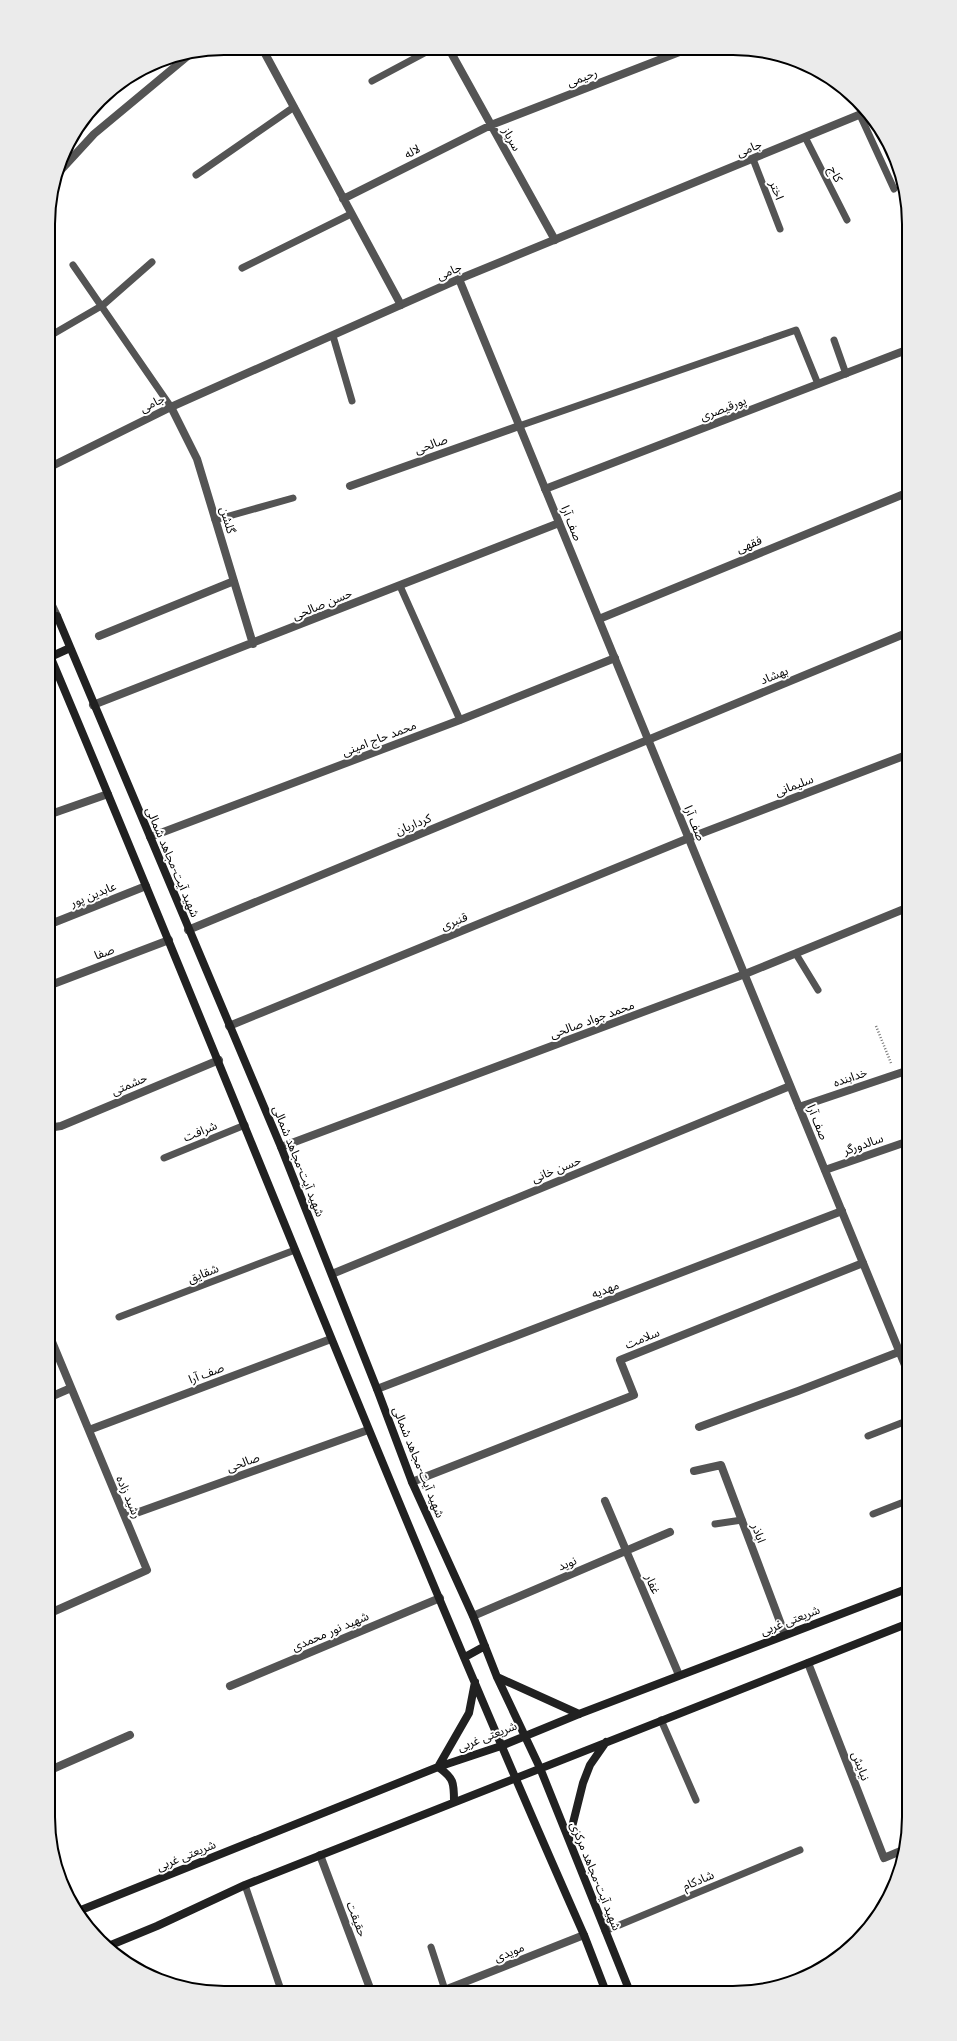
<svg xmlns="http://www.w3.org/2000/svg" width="957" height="2041" viewBox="0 0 957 2041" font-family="'Open Sans','Noto Sans Arabic',sans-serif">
  <rect width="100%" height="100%" fill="#fff"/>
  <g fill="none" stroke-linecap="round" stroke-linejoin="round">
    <path stroke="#767676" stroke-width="2.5" stroke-dasharray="1 2" stroke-linecap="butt" d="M876,1026l15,37"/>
    <path stroke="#545454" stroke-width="7" d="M372,81l60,-32
      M860,115l34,74
      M805,137l42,83
      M753,159l27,70
      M196,175l98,-68
      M73,265l98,142
      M242,268l109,-54
      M333,336l19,65
      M48,337l55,-32 49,-43
      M834,340l12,34
      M519,426l277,-96 22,54
      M215,520l78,-22
      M400,586l60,134
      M796,954l22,36
      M164,1158l81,-33
      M119,1317l176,-67
      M868,1436l41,-16
      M873,1514l36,-14
      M715,1524l27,-4
      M661,1720l35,80
      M245,1885l36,105
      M605,1931l195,-81
      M431,1947l14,43"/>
    <path stroke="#545454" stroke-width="8" d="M262,48l139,257
      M449,49l106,191
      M343,199l148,-74 191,-74
      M171,407l26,52 56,185
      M350,486l169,-60
      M545,489l364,-140
      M599,619l310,-127
      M99,636l135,-55
      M93,705l466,-182
      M48,815l60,-21
      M150,837l310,-117 155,-62
      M48,925l98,-39
      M188,930l721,-298
      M48,986l121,-46
      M229,1026l460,-188 220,-84
      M799,1107l110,-37
      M48,1128l13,-2 158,-66
      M281,1147l464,-173 164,-67
      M825,1170l84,-29
      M332,1274l458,-188
      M377,1389l465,-178
      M48,1398l23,-10
      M699,1427l99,-36 111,-43
      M89,1430l242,-91
      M694,1471l27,-6 64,170
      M412,1482l222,-87 -14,-35 243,-97
      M605,1501l74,174
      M125,1517l243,-87
      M48,1614l99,-44 -99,-238
      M473,1616l197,-84
      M808,1663l76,195 19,-8
      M230,1686l210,-88
      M48,1771l82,-36
      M320,1855l51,136
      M442,1991l142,-56"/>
    <path stroke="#545454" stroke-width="8" d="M60,171l34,-37 95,-79
      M459,279l450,1096
      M48,468l123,-61 288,-128 407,-167
      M48,597l9,19"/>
    <path stroke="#212121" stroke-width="8" d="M48,619l9,-3 224,531 96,242 35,93 61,134 24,61 43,91 90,224
      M48,651c181,428 348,860 536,1284l22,57
      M48,658l22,-10
      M465,1657l20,-11
      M497,1677l82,37
      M454,1801c0,-18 0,-23 -16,-34l31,-54 6,-31
      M569,1839l14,-56 7,-18 16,-23
      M76,1912l362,-145 63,-21 78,-32 330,-126
      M106,1947l51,-21 88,-41 664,-262"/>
  </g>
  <g text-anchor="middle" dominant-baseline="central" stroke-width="4" stroke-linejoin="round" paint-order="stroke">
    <g font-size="12" fill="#000" stroke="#fff">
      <text transform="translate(582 77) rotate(-21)">رحیمی</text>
      <text transform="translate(512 139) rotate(61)">سرباز</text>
      <text transform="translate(749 148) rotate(-22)">جامی</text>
      <text transform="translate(412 151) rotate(-27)">لاله</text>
      <text transform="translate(836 174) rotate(63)">کاج</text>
      <text transform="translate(777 190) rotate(69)">اختر</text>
      <text transform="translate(449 271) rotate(-23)">جامی</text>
      <text transform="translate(152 403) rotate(-26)">جامی</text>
      <text transform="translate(723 408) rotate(-21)">پورقیصری</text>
      <text transform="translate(431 444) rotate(-20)">صالحی</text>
      <text transform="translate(228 520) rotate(73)">گلشن</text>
      <text transform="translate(572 523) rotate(68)">صف آرا</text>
      <text transform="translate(749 544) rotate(-22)">فقهی</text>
      <text transform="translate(322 604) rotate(-22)">حسن صالحی</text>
      <text transform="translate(774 675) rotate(-22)">بهشاد</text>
      <text transform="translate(379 738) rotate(-21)">محمد حاج امینی</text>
      <text transform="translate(794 785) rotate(-21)">سلیمانی</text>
      <text transform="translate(695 823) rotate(68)">صف آرا</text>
      <text transform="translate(413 824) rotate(-22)">کرداریان</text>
      <text transform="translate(173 862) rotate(67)">شهید آیت-مجاهد شمالی</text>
      <text transform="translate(93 894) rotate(-22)">عابدین پور</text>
      <text transform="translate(454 921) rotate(-22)">قنبری</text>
      <text transform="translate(104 952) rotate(-21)">صفا</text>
      <text transform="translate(592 1019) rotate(-20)">محمد جواد صالحی</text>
      <text transform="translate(850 1077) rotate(-19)">خدابنده</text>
      <text transform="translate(129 1084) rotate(-23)">حشمتی</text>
      <text transform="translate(818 1122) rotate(68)">صف آرا</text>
      <text transform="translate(200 1131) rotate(-22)">شرافت</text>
      <text transform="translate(863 1144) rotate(-19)">سالدورگر</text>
      <text transform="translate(299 1161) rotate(68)">شهید آیت-مجاهد شمالی</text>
      <text transform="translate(556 1169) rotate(-22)">حسن خانی</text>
      <text transform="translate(203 1273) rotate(-21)">شقایق</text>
      <text transform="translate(605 1289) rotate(-21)">مهدیه</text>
      <text transform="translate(642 1338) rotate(-22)">سلامت</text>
      <text transform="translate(206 1373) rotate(-21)">صف آرا</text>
      <text transform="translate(243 1462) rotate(-20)">صالحی</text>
      <text transform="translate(419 1462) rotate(68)">شهید آیت-مجاهد شمالی</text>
      <text transform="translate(129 1497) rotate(67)">رشید زاده</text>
      <text transform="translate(759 1533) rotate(70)">اباذر</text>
      <text transform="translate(567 1563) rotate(-23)">نوید</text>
      <text transform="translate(653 1584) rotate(67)">غفار</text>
      <text transform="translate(790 1620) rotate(-21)">شریعتی غربی</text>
      <text transform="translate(330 1631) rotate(-23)">شهید نور محمدی</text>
      <text transform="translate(487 1736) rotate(-21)">شریعتی غربی</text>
      <text transform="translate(861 1766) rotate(69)">نیایش</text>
      <text transform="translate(186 1855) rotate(-22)">شریعتی غربی</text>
      <text transform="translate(596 1876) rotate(68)">شهید آیت-مجاهد مرکزی</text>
      <text transform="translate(698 1880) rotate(-23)">شادکام</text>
      <text transform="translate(357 1919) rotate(69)">حقیقت</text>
      <text transform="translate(509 1952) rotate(-22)">مویدی</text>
    </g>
  </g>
  <path d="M0 0H957V2041H0ZM224 55H733A169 169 0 0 1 902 224V1817A169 169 0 0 1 733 1986H224A169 169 0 0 1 55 1817V224A169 169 0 0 1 224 55Z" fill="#ebebeb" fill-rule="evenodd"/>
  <path fill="none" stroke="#000" stroke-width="2" d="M224 55H733A169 169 0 0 1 902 224V1817A169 169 0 0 1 733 1986H224A169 169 0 0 1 55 1817V224A169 169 0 0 1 224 55Z"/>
</svg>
